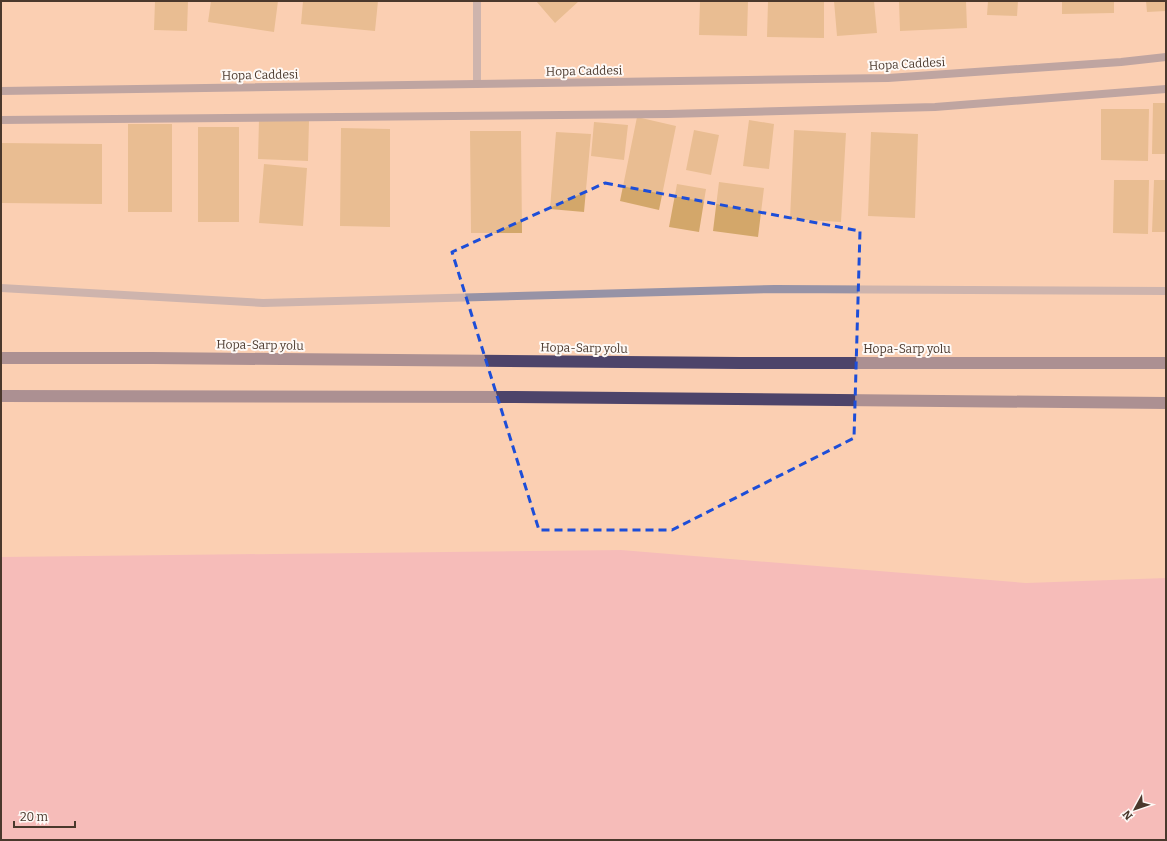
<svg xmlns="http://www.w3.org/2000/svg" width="1167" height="841" viewBox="0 0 1167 841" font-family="Bitter,serif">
  <rect width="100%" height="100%" fill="#fbcfb2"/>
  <path fill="#efa5c1" d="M621,550l405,33 140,-5v262h-1165v-283z"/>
  <path fill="#d3a76a" d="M155,1h33l-1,30 -33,-1z
    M211,1h67l-4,31 -66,-10z
    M303,1h75l-3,30 -74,-7z
    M536,1h43l-24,22z
    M700,1h48l-1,35 -48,-1z
    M768,1h56v37l-57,-1z
    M834,1h40l3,32 -40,3z
    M899,1h67l1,27 -67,3z
    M988,1h30l-1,15 -30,-1z
    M1062,1h52v12l-52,1z
    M1146,1h20v10l-19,1z
    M1153,103h13v51h-14z
    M1101,109h48l-1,52 -47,-1z
    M637,117l39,9 -17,84 -39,-9z
    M259,119l50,2 -1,40 -50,-2z
    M749,120l25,4 -5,45 -26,-3z
    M594,122l34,3 -4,35 -33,-4z
    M128,124h44v88h-44z
    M198,127h41v95h-41z
    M341,128l49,1v98l-50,-1z
    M694,130l25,5 -8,40 -25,-5z
    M794,130l52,3 -5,89 -51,-3z
    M470,131h51l1,102h-51z
    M556,132l35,2 -7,78 -34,-3z
    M871,132l47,2 -3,84 -47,-2z
    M1,143l101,1v60l-101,-1z
    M264,164l43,4 -4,58 -44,-3z
    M1114,180h35l-1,54 -35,-1z
    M1154,180h12v52h-14z
    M719,182l45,6 -6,49 -45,-6z
    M677,184l29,5 -7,43 -30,-5z"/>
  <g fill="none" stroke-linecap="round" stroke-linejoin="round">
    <path stroke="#9793a6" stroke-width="8" d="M477,1v83
      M1,288l262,15 512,-14 391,2"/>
    <path stroke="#77718d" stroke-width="8" d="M1,91l887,-13 233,-16 45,-5
      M1,120l667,-6 267,-7 231,-18"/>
    <path stroke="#4d446a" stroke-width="12" d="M1,358h152l587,5h426
      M1,396l514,1 651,6"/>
  </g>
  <path d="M0 0H1167V841H0ZM605,183l255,48 -6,207 -182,92h-133l-87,-278z" fill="#fbcfb2" fill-opacity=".55" fill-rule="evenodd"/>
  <path fill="none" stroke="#1d4ed8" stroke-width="3" stroke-dasharray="8 5" stroke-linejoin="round" d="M605,183l255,48 -6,207 -182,92h-133l-87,-278z"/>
  <g text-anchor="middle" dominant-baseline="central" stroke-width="4" stroke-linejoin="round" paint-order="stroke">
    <g font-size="12" fill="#4a382c" stroke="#fef9f6">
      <text transform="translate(907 64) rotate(-3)">Hopa Caddesi</text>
      <text transform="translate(584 71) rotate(-1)">Hopa Caddesi</text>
      <text transform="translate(260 75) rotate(-1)">Hopa Caddesi</text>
      <text transform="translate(260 345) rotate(1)">Hopa-Sarp yolu</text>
      <text transform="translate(584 348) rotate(1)">Hopa-Sarp yolu</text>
      <text x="907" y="349">Hopa-Sarp yolu</text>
    </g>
  </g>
  <rect width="1167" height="841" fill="none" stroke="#4a382c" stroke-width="4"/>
  <g transform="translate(1135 809) rotate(230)" stroke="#fef9f6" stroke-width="3" paint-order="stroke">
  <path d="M0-3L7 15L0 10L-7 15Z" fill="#4a382c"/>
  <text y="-6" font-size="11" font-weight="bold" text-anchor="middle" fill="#4a382c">N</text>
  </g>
  <path d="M14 821v6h61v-6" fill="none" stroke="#4a382c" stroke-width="2"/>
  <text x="20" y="821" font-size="12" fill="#4a382c" stroke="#fef9f6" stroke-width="3" paint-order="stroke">20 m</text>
</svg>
